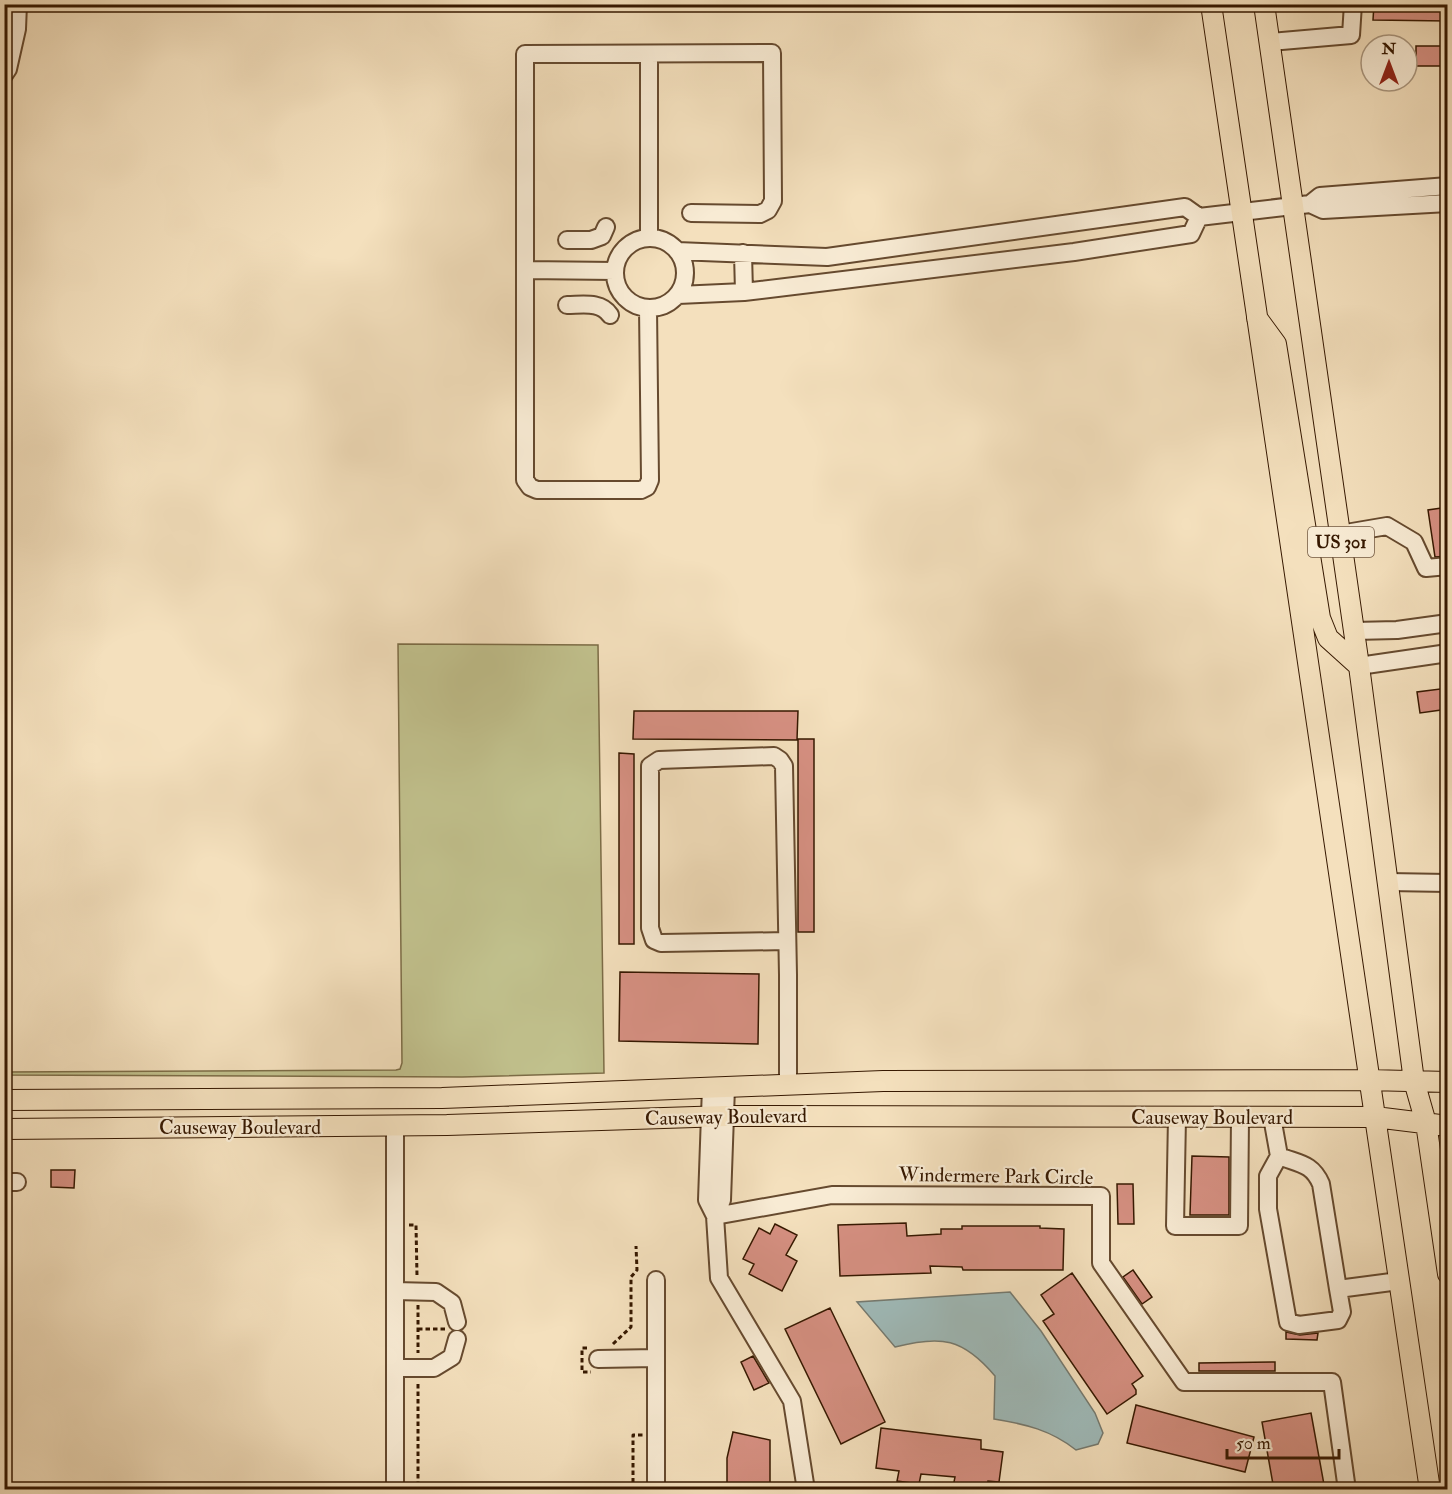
<svg xmlns="http://www.w3.org/2000/svg" width="1452" height="1494" viewBox="0 0 1452 1494" font-family="'IM FELL Double Pica',serif">
  <rect width="100%" height="100%" fill="#f4e0bd"/>
  <filter id="stains"><feTurbulence type="fractalNoise" baseFrequency=".00333" numOctaves="4"/><feColorMatrix values="0 0 0 0 .2 0 0 0 0 .09 0 0 0 0 .02 0 0 0 .5 -.17"/></filter>
  <radialGradient id="worn" r=".72"><stop offset=".6" stop-color="#630" stop-opacity="0"/><stop offset="1" stop-color="#630" stop-opacity=".3"/></radialGradient>
  <path fill="#c1c18d" stroke="#7c6c46" stroke-width="1.5" d="M398,644l200,1 6,428 -142,4 -457,-2v-3l391,-2 4,-1 2,-6z"/>
  <path fill="#9fbbba" stroke="#757a70" stroke-width="1.5" d="M1010,1292l31,39 54,82 8,20 -5,11 -22,6c-25,-20 -51,-26 -82,-31l1,-43c-32,-38 -54,-41 -100,-29l-38,-45z"/>
  <path fill="#d69082" stroke="#361800" stroke-width="1.5" d="M1374,4h74v17l-75,-1z
    M1416,46h32v20h-32z
    M1448,507v49l-13,1 -7,-47z
    M1448,688v21l-28,4 -3,-21z
    M634,711h164l-1,29 -164,-1z
    M798,739h16v193h-16z
    M619,753l15,1v190h-15z
    M620,972l139,2 -1,70 -139,-3z
    M1192,1156l37,1v58h-39z
    M51,1170h24l-1,18 -23,-1z
    M1117,1184h16l1,40h-16z
    M906,1223l1,13 34,-2v-5h21v-3h78v2l24,1 -1,41h-100l-1,-3 -32,-1 1,7 -91,3 -2,-51z
    M775,1224l22,11 -11,20 11,6 -15,30 -33,-17 5,-10 -11,-5 16,-31 11,6z
    M1133,1270l19,27 -10,7 -19,-27z
    M1072,1273l71,103 -11,8 4,6v4l-29,20 -64,-93 11,-7 -13,-19z
    M830,1308l55,114 -44,22 -56,-115z
    M1286,1332l14,3 18,-2 -1,7 -31,-1z
    M753,1356l16,27 -15,7 -13,-28z
    M1275,1362v9h-76v-8z
    M1136,1405l118,32 -9,35 -118,-29z
    M1311,1413l14,77h-51l-12,-68z
    M881,1428l100,12v9l22,3 -4,30 -11,-1 -1,9h-12l-22,-3 2,-10 -34,-3 -2,10 -22,-3 2,-10 -23,-3z
    M733,1432l37,8v50h-43v-32z"/>
  <g fill="none" stroke-linecap="round" stroke-linejoin="round">
    <defs>
      <path id="minor" d="M1270,42l81,-7 2,-31
        M649,54v184
        M4,75l4,-6 9,-40 1,-25
        M1310,204l13,6 125,-7
        M615 273a35 35 0 1 1 70 0a35 35 0 1 1-70 0Z
        M567,240h24l11,-4 4,-9
        M677,251l150,6 358,-50 14,10 111,-13 10,-8 128,-10
        M743,253l1,39
        M525,270l90,1
        M678,295l66,-3 330,-40 117,-18 8,-17
        M567,305c15,0 34,-4 43,10
        M648,308l2,172 -3,7 -6,3h-104l-7,-3 -5,-7v-426l247,-1 1,148 -5,9 -8,4 -69,-1
        M1340,534l47,-8 27,16 12,26 22,-2
        M1354,631l43,-1 51,-7
        M1359,666l89,-13
        M1388,882l60,1
        M787,941l-126,2 -7,-3 -4,-12v-162l9,-6 115,-4 6,4 4,6 4,209v108
        M711,1087l-4,113 8,16 4,62 73,123 14,89
        M1177,1117l-2,109h64l1,-109
        M1272,1117l7,39c20,8 33,7 42,28l17,105 61,-8
        M395,1126v364
        M1279,1156l-11,20v33l20,113 11,3 39,-5 4,-8 -4,-23
        M4,1182h13
        M715,1216l117,-21 269,1v67l83,119h148l15,108
        M715,1216l7,-16 4,-113
        M656,1280v210
        M395,1291l41,1 16,11 5,19
        M598,1359l58,-1
        M395,1368h39l18,-11 5,-18"/>
      <path id="major" d="M1211,4l219,1486
        M1264,4l95,662 55,415 12,42 22,151
        M1257,318l19,26 44,274 8,20 31,28
        M4,1100l438,-2 441,-17 485,-1 80,2
        M4,1129l443,-4 279,-9 649,1 73,9"/>
    </defs>
    <use href="#minor" stroke="#664a2f" stroke-width="20"/>
    <use href="#major" stroke="#361800" stroke-width="22"/>
    <path stroke="#361800" stroke-width="3" stroke-dasharray="4.5 3" stroke-linecap="butt" d="M409,1225h7l1,51
      M418,1305v48
      M418,1329h28
      M613,1344l18,-17v-50l6,-7 -1,-24
      M587,1348h-5v24h9
      M418,1384v106
      M633,1490v-55h10"/>
    <use href="#minor" stroke="#f8ebd4" stroke-width="16"/>
    <use href="#major" stroke="#f4e0bd" stroke-width="20"/>
  </g>
  <g text-anchor="middle" dominant-baseline="central" stroke-width="4.5" stroke-linejoin="round" paint-order="stroke">
    <rect fill="#f8ebd4" stroke="#705740" stroke-width="1.5" x="1308" y="527" width="66" height="30" rx="4.5"/>
    <g font-size="18" font-weight="bold" fill="#361800">
      <text x="1341" y="542">US 301</text>
    </g>
    <g font-size="20" fill="#361800" stroke="#f8ebd4">
      <text transform="translate(726 1117) rotate(-1)">Causeway Boulevard</text>
      <text x="1212" y="1117">Causeway Boulevard</text>
      <text x="240" y="1127">Causeway Boulevard</text>
      <text transform="translate(996 1176) rotate(1)">Windermere Park Circle</text>
    </g>
  </g>
  <rect width="1452" height="1494" fill="none" stroke="#f4e0bd" stroke-width="24"/>
  <rect x="6" y="6" width="1440" height="1482" fill="none" stroke="#361800" stroke-width="3"/>
  <rect x="12" y="12" width="1428" height="1470" fill="none" stroke="#361800" stroke-width="1.5"/>
  <g transform="translate(1389 63)"><circle r="28" fill="#f8ebd4" stroke="#aa977f" stroke-width="1.5"/>
  <path d="M0-4.5L10 22L0 15L-10 22Z" fill="#8f2418"/>
  <text y="-9" font-size="16" font-weight="bold" text-anchor="middle" fill="#361800">N</text>
  </g>
  <path d="M1227 1449v9h112v-9" fill="none" stroke="#361800" stroke-width="3"/>
  <text x="1236" y="1449" font-size="18" fill="#361800" stroke="#f8ebd4" stroke-width="4.5" paint-order="stroke">50 m</text>
  <rect width="100%" height="100%" filter="url(#stains)"/>
  <rect width="100%" height="100%" fill="url(#worn)"/>
</svg>
